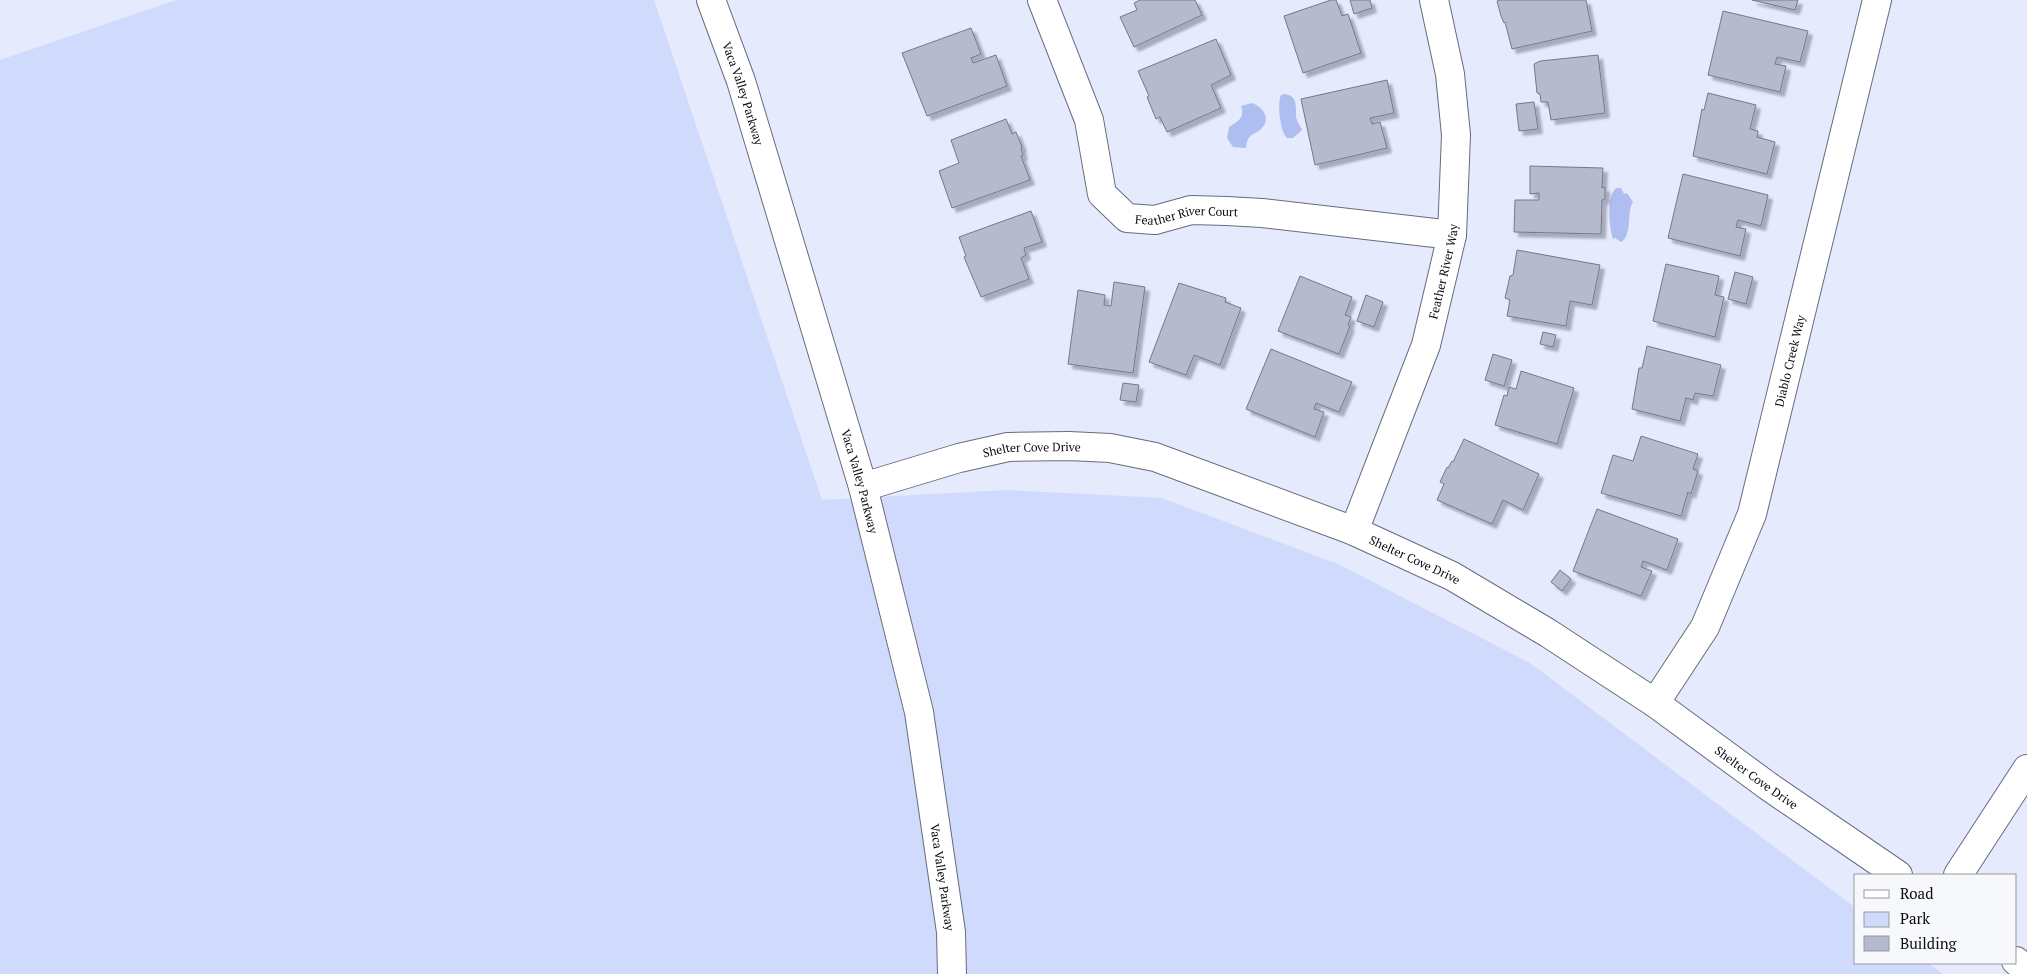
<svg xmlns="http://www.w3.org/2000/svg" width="2027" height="974" viewBox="0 0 2027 974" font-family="'PT Serif',serif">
  <defs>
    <filter id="shadow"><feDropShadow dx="4.5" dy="4.5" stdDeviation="1" flood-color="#0004"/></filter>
  </defs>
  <rect width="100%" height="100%" fill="#e5eafd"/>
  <path fill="#cfdafd" d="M176,0h478l168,500 185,-10 155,8 176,66 192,99 326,245v55h72l15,11h-1943v-914z"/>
  <path fill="#afbef0" d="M1284,94c13,1 12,11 12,21 0,6 4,10 6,15l-9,8h-6c-7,-6 -10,-35 -6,-43z
    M1252,103c11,4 19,15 10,25 -7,8 -14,3 -16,20l-13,-1 -6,-9 2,-11c9,-6 16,-8 12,-21z
    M1616,188h5l3,6 3,-1 6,9c-7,11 0,33 -12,40l-6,-4 -2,1c-4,-12 -7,-42 3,-51z"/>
  <path fill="#b5bacc" stroke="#747989" filter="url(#shadow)" d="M1140,0h55l7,15 -68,32 -14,-30 17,-7 -3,-7z
    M1331,0h5l6,16 6,-2 13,39 -58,20 -19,-57z
    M1350,0h20l2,8 -18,6z
    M1500,0h86l6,31 -80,18 -7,-27 -1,1 -3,-7 -4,-15z
    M1752,0h46l-3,10z
    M1723,11l85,20 -8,31 -23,-5 -2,7 11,2 -6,26 -72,-17z
    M971,28l10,26 -10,4 2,5 23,-8 11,31 -80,30 -25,-63z
    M1216,39l15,36 -20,10 10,23 -54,24 -7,-15 -4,2 -9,-22 2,-1 -11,-25z
    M1598,55l7,58 -54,7 -3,-18h-7l-1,-8 -3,-1 -3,-29 6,-3z
    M1387,80l7,33 -24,5 2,6 8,-2 7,26 -72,17 -14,-66z
    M1708,93l48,12 -6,24 8,2 -1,6 18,5 -8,32 -74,-18 9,-47 2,1z
    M1534,102l4,27 -19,2 -3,-27z
    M1006,119l6,15 4,-2 6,15 -1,1 2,7 -2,1 9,24 -78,28 -13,-37 20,-8 -8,-23z
    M1530,166l73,2 -1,20 3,-1v12l-3,1 -1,34 -87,-2 1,-32h24v-7l-9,1z
    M1683,174l85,21 -7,31 -23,-6 -2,7 10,2 -6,27 -72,-18z
    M1031,211l11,31 -18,6 2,7 -5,3 8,21 -48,18 -17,-40 2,-1 -7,-19z
    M1517,250l83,15 -8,40 -22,-4 -4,25 -59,-10 3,-16 -5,-2 5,-22 3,-1z
    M1666,264l53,12 -4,19 9,2 -9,40 -62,-16z
    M1735,272l18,5 -7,27 -18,-5z
    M1300,276l52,21 -7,18 6,2 -3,8 2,1 -11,28 -61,-23z
    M1114,282l31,5 -12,86 -65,-9 10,-74 27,5 -1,10 7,1z
    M1179,283l47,15 -1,4 16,6 -21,57 -26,-10 -8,20 -37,-13z
    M1366,295l17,7 -9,25 -17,-6z
    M1543,332l13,3 -3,12 -13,-3z
    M1647,346l74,19 -8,31 -18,-3 -2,7 -7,-2 -6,23 -48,-12 7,-41h3z
    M1271,349l81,33 -13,30 -23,-9 -2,6 10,3 -9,25 -69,-28z
    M1493,354l19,6 -8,26 -19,-6z
    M1521,371l53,17 -17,56 -62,-19 9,-30 3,1 2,-9 7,2z
    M1123,383l16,2 -3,17 -16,-2z
    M1641,436l57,18 -5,15 5,2 -7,23 -3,-2 -7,24 -80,-23 12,-38 20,6z
    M1464,439l75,35 -16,36 -20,-10 -11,24 -55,-24 7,-16 -4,-2 7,-15 1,1 4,-7 1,1z
    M1597,509l81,30 -11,31 -24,-9 -2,6 11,4 -11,25 -68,-25z
    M1560,570l11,9 -9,12 -11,-9z"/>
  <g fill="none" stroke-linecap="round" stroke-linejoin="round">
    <defs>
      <g id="minor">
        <path id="s1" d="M1042,0l47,120 13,74 25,24 28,2 36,-10 36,1 35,2 190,22"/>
        <path id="s2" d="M863,487l96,-29 49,-11 61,-1 41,2 45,9 199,74 98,45 96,57 107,70 113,83 130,89"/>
        <path id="s3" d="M1354,531l72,-186 26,-110 4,-100 -6,-61 -16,-74"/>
        <path id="s4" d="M1655,703l50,-76 47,-113 125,-514"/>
        <path d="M1958,875l69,-106"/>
        <path d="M2016,961l11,9"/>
      </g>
      <g id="tertiary">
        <path id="s5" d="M711,0l30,81 122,406 56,225 32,220 1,42"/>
      </g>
    </defs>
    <use href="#minor" stroke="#676c7c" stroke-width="30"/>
    <use href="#tertiary" stroke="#676c7c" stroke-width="30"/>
    <use href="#minor" stroke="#fff" stroke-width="28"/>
    <use href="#tertiary" stroke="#fff" stroke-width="28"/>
  </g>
  <g text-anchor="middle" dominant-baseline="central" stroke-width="4" stroke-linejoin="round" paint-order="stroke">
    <g font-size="12" fill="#0a0b11" stroke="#f7f8fc">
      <text stroke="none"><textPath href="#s5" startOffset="99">Vaca Valley Parkway</textPath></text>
      <text stroke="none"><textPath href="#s1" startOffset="299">Feather River Court</textPath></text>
      <text stroke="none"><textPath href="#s3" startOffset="275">Feather River Way</textPath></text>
      <text stroke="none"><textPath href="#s4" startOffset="371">Diablo Creek Way</textPath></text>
      <text stroke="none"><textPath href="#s2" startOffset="174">Shelter Cove Drive</textPath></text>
      <text stroke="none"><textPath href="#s5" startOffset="504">Vaca Valley Parkway</textPath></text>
      <text stroke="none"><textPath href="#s2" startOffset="578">Shelter Cove Drive</textPath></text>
      <text stroke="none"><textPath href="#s2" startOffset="984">Shelter Cove Drive</textPath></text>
      <text stroke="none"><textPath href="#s5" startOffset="909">Vaca Valley Parkway</textPath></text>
    </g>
  </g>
  <rect x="1854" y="874" width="162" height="90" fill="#f7f8fc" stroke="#98999e"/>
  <rect x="1864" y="890" width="25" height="8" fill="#ffffff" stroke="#98999e"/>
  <text x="1900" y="899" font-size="15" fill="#0a0b11">Road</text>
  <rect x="1864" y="912" width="25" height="15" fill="#cfdafd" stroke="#98999e"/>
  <text x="1900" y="924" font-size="15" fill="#0a0b11">Park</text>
  <rect x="1864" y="936" width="25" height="15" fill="#b5bacc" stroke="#98999e"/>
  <text x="1900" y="949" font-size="15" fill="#0a0b11">Building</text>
</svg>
